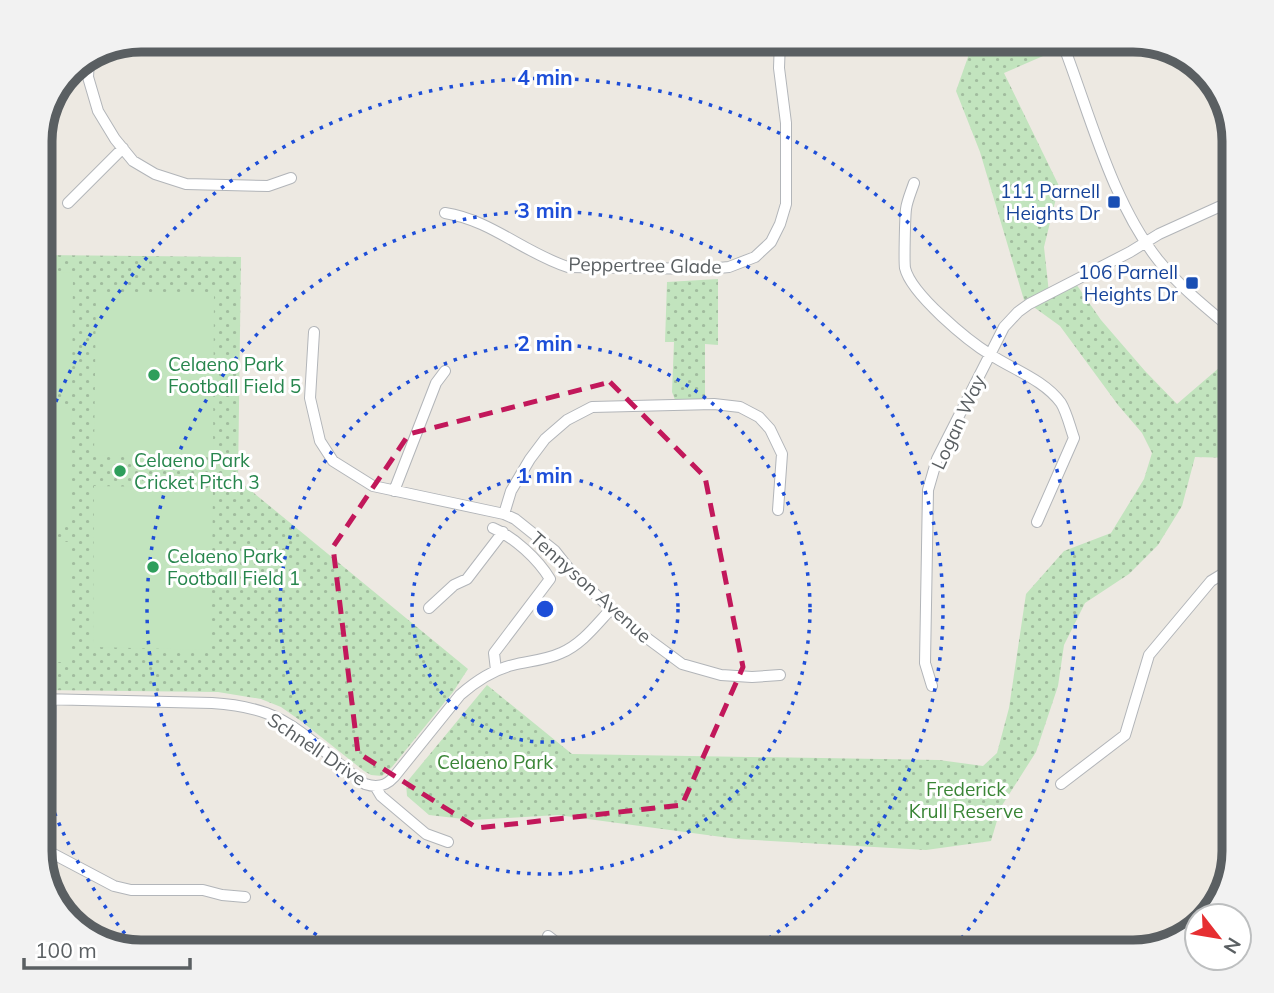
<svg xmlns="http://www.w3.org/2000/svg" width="1274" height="993" viewBox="0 0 1274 993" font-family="Mulish,sans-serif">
  <defs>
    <pattern id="green-dots" width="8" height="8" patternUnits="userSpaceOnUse" patternTransform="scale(1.75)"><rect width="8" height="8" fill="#c2e4be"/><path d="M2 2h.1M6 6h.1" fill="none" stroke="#a1bc9e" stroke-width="1.8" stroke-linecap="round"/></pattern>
  </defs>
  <rect width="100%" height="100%" fill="#ede9e2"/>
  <path fill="url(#green-dots)" d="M966,40h84l7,10 -53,23 55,113 -15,61 5,46 25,-12 27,39 44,51 32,33 57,-49v103l-39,-1 -13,49 -24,39 -29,29 -44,29 -21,42 -6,41 -22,66 -35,55 -10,34 -65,9 -189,-11 -179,-24 -86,5 -43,-5 -22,-19 -1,-13 81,-98 85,69 367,6 44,6 14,-13 12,-45 17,-114 38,-43 47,-18 33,-54 8,-26 -10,-20 -24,-28 -58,-79 -36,-26 -44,-148 -24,-61 12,-34z
    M40,255l201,2 -3,223 230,189 -15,23 -61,75 -10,9 -11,-1 -7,-4 -63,-50 -20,-14 -20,-8 -43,-7 -178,-2z
    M718,279v66l-13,-1v60l-28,1 -5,-13 2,-50h-9l2,-60z"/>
  <path fill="#c2e4be" d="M73,272l-1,119h-32v-118z
    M96,295h118l-1,162 -119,-2z
    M40,407h32l-1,119h-31z
    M94,486l119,2 -2,162 -118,-3z
    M40,542h31l-1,120h-30z"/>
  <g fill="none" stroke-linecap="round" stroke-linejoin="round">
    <defs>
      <path id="street" d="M1059,40l8,15c25,67 47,150 92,206 22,27 49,48 75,70
        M89,60l-1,17 10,34 17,28 18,22 22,13 31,10 82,2 23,-8
        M914,183c-3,9 -7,18 -8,26 -1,8 -2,52 -1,59 6,26 63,73 86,87 23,15 53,25 70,48 6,10 9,24 13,35l-37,84
        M68,203l55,-55
        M445,213c46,7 79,40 123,54l140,2 21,-2 26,-10 16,-15 9,-18 6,-20v-81l-7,-55 1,-28
        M314,332l-4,66 10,43 13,20 40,25 131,28 11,5 40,32 15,19 41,39 21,18 50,37 39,11 31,2 28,-2
        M394,491l42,-108 9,-12
        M504,514l7,-23 19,-32 15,-20 22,-19 25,-13 122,-3 26,3 19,10 11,12 12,25 -4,56
        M493,528c21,9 45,31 57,51l-56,74 2,17
        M429,608l25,-23 13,-6 36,-47
        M932,686l-7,-23 3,-173 9,-31 67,-132 14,-15 11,-8 101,-52 29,-18 75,-34
        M40,699l172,4c19,1 37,4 54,10 38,14 67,49 99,71 12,4 21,2 29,-7l66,-82c16,-14 32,-25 53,-30 16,-4 33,-5 48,-12 21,-9 35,-28 50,-44
        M1061,784l64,-49 24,-80 62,-74 23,-14
        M375,786l6,10 45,38 22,8
        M44,849l70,37 17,4h72l19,5 23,2
        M40,855l10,-23 1,-133
        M548,936l22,17"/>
    </defs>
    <use href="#street" stroke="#b2b5b9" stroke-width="12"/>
    <use href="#street" stroke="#fff" stroke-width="10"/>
  </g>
  <path fill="none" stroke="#c2185b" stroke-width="5" stroke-dasharray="14 9" stroke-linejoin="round" d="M610,382l95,95 38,190 -61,138 -205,23 -119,-75 -25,-206 76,-113z"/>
  <g fill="none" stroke="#1d4ed8" stroke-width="3.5" stroke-dasharray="3.5 7">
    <circle cx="545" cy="609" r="133"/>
    <circle cx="545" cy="609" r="265"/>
    <path d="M343 952A398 398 0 1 1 747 952"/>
    <path d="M138 950A531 531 0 0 1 41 777M41 441A531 531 0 1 1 952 950"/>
  </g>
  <g fill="#1a4fb4" stroke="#fff" stroke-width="2.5">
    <rect x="1107" y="195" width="14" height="14" rx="3.5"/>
    <rect x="1185" y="276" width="14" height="14" rx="3.5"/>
  </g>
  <g fill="#2e9e5b" stroke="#fff" stroke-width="2.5">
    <circle cx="154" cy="375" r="7"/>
    <circle cx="120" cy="471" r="7"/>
    <circle cx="153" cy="567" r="7"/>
  </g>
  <g text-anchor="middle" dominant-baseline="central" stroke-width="6" stroke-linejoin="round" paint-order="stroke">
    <g font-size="19" fill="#164399" stroke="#fff" text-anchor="end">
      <text x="1100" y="191">111 Parnell<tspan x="1100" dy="22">Heights Dr</tspan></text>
      <text x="1178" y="272">106 Parnell<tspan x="1178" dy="22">Heights Dr</tspan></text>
    </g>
    <g font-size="19" fill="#5a5f62" stroke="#fff">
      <text transform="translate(645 265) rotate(1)">Peppertree Glade</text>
      <text transform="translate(958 422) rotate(-65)">Logan Way</text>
      <text transform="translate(591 587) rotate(42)">Tennyson Avenue</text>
      <text transform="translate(317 749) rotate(34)">Schnell Drive</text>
    </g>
    <g font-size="19" fill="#27864d" stroke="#fff" text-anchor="start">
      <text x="168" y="364">Celaeno Park<tspan x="168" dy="22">Football Field 5</tspan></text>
      <text x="134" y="460">Celaeno Park<tspan x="134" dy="22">Cricket Pitch 3</tspan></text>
      <text x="167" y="556">Celaeno Park<tspan x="167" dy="22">Football Field 1</tspan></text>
    </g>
    <g font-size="19" fill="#3a8536" stroke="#fff">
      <text x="495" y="762">Celaeno Park</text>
      <text x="966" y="789">Frederick<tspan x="966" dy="22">Krull Reserve</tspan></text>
    </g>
  </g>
  <path d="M0 0H1274V993H0ZM141 52H1133A89 89 0 0 1 1222 141V851A89 89 0 0 1 1133 940H141A89 89 0 0 1 52 851V141A89 89 0 0 1 141 52Z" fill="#f2f2f2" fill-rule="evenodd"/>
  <path fill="none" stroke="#5a5f62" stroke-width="9" d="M141 52H1133A89 89 0 0 1 1222 141V851A89 89 0 0 1 1133 940H141A89 89 0 0 1 52 851V141A89 89 0 0 1 141 52Z"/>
  <circle cx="545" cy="609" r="10" fill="#1d4ed8" stroke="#fff" stroke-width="3.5"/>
  <g font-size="21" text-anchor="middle" font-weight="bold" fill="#1d4ed8" stroke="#fff" stroke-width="6" stroke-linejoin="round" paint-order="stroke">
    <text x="545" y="85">4 min</text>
    <text x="545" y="218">3 min</text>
    <text x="545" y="351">2 min</text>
    <text x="545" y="483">1 min</text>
  </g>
  <g transform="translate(1218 937) rotate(121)"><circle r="33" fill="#ffffff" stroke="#bdbfc0" stroke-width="2"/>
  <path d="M0-5L12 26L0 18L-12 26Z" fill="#e62f32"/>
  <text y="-10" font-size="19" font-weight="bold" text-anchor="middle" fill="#5a5f62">N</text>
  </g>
  <path d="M24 958v10h166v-10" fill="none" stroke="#5a5f62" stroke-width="3.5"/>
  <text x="35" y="958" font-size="21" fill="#5a5f62" stroke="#ffffff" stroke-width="5" paint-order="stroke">100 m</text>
</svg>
